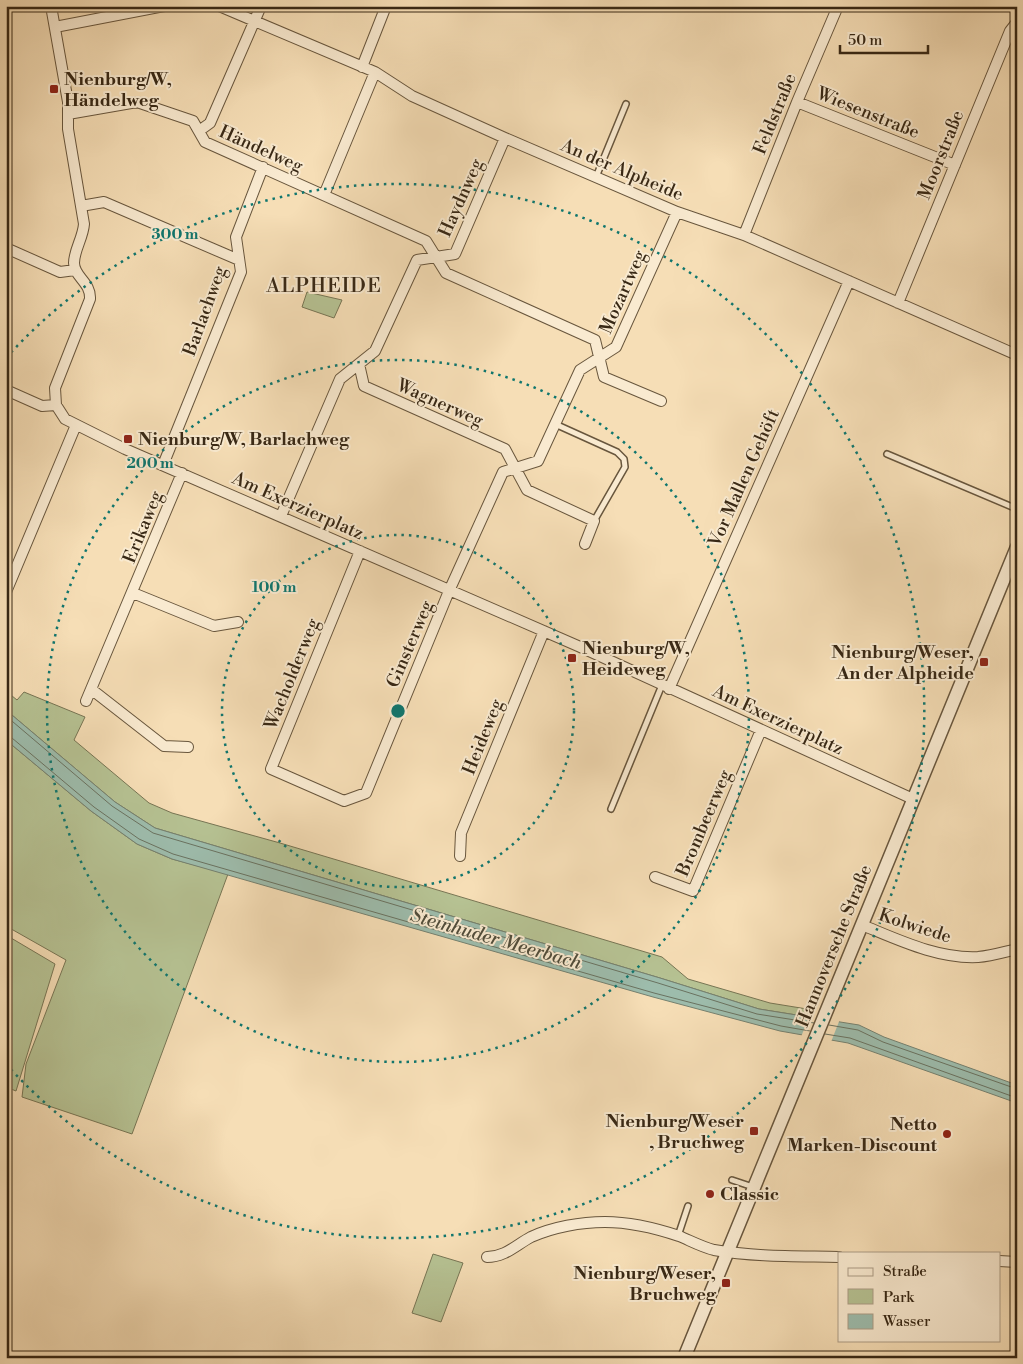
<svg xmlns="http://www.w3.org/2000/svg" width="1023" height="1364" viewBox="0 0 1023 1364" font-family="'Libre Bodoni',serif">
  <rect width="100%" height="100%" fill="#f6deb6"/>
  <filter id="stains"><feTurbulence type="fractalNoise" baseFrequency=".004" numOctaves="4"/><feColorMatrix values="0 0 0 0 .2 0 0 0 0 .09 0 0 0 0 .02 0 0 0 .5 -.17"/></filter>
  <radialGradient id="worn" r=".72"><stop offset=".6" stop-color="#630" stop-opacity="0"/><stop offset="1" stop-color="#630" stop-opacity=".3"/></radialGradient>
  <path fill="#b6c293" stroke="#777554" d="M307,292l35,8 -8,18 -32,-11z
    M6,691l11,9 7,-8 61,25 -11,23 75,63 23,10 108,30 382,114 26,22 82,24 37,6 -1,3h6l-3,5 -50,-8 -99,-31 -505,-150 -40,-26 -109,-92z
    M6,740l85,71 46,33 35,15 56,15 -96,260 -110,-37 4,-33 40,-104 -60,-34z
    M6,935l49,29 -39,127 -10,-4z
    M433,1254l30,9 -22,59 -29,-9z"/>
  <path fill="#9dbcac" stroke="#758170" d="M6,710l109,92 40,26 505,150 99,31 100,16 25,12 133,48v18l-169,-60 -68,-12 -127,-34 -481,-138 -35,-15 -46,-33 -85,-71z"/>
  <path fill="#f6deb6" d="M810,1014l30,5 -9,23 -30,-5z"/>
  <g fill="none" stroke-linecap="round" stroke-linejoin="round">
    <path stroke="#6a7260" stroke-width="1" d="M6,716l106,90 41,27 505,150 99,31 57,9
      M6,737l6,1 82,69 45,32 34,15 481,139 127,33 29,5
      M829,1025l29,5 25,12 134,47
      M825,1034l25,4 167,60"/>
    <defs>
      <path id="service" d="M596,177l30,-73
        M555,424l62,28 7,7 1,8 -31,54
        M887,454l130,55
        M611,809l51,-124
        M732,1180l21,7
        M678,1236l10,-30"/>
      <path id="minor" d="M51,6l17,96v27l16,95c-1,14 -10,26 -10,39 0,14 17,19 16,36l-35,89 1,17 9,14 60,30 453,197 335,153
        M219,6l156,66 37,24 93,42 172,74 67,23 273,120
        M55,27l109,-21
        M362,67l24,-61
        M797,102l158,63
        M68,114l69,-12 56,19 12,21 221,99 20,32 149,67 9,37 57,24
        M199,131l11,-8 51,-117
        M324,195l51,-123
        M81,206l23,-4 135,58
        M744,235l53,-133 41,-96
        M6,248l54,24 15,-2
        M898,303l112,-272 7,-9
        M359,364l5,22 141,63 22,41 67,31 -9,23
        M6,390l36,16 14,-1
        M163,465l78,-193 -5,-35 27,-70
        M281,516l59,-137 35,-28 42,-91 38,-6 50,-116
        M360,551l-89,218 73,32 22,-8 83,-202 54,-119 35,-11 42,-91 36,-23 61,-135
        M6,592l70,-167
        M133,593l81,33 24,-4
        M91,689l73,57 24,1
        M669,689l180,-408
        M86,701l96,-228
        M460,856l1,-23 83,-202
        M655,877l38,14 68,-161
        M862,925c37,15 76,34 116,32 13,-1 26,-5 39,-8
        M487,1257c18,0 29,-12 44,-20 22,-10 50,-15 74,-15 25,0 50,6 74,14 12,5 23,11 35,14 41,7 84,6 125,7
        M999,1261l18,1"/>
      <path id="tertiary" d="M684,1358l333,-811"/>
    </defs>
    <use href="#service" stroke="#68563d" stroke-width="8"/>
    <use href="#minor" stroke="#68563d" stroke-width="12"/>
    <use href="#tertiary" stroke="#68563d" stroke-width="15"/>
    <use href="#service" stroke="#f9ead0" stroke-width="5"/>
    <use href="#minor" stroke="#f9ead0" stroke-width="10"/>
    <use href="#tertiary" stroke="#f9ead0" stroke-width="12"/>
  </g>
  <g fill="none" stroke="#0f766e" stroke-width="2.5" stroke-dasharray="2.5 5">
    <circle cx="398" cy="711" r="176"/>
    <circle cx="398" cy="711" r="351"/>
    <path d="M6 358A527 527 0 1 1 6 1064"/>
  </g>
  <g fill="#8f2418" stroke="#f9ead0" stroke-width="2">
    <rect x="49" y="84" width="10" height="10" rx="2.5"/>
    <rect x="123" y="434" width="10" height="10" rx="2.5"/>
    <rect x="567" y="653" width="10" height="10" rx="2.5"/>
    <rect x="979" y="657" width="10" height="10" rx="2.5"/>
    <rect x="749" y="1126" width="10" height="10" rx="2.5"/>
    <circle cx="947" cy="1134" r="5"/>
    <circle cx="710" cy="1194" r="5"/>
    <rect x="721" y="1278" width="10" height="10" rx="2.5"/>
  </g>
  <g text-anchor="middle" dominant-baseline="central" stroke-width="4" stroke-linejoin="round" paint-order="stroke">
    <g font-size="18" font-weight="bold" fill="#382815" stroke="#f9ead0" text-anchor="start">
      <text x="64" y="79">Nienburg/W,<tspan x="64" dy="21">Händelweg</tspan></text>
      <text x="138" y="439">Nienburg/W, Barlachweg</text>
      <text x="582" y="648">Nienburg/W,<tspan x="582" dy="21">Heideweg</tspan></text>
      <text x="974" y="652" text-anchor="end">Nienburg/Weser,<tspan x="974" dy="21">An der Alpheide</tspan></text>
      <text x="744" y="1121" text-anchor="end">Nienburg/Weser<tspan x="744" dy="21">, Bruchweg</tspan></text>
      <text x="937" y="1124" text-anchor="end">Netto<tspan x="937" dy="21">Marken-Discount</tspan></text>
      <text x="720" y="1194">Classic</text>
      <text x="716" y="1273" text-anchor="end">Nienburg/Weser,<tspan x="716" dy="21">Bruchweg</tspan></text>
    </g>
    <g font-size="18" fill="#382815" stroke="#f9ead0">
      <text transform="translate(868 113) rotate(22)">Wiesenstraße</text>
      <text transform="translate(775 114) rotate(-68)">Feldstraße</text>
      <text transform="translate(261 149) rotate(24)">Händelweg</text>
      <text transform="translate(941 155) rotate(-68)">Moorstraße</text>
      <text transform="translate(622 170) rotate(23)">An der Alpheide</text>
      <text transform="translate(461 198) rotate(-66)">Haydnweg</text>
      <text transform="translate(623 292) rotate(-66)">Mozartweg</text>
      <text transform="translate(205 311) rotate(-70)">Barlachweg</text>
      <text transform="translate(440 403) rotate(24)">Wagnerweg</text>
      <text transform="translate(744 478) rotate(-66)">Vor Mallen Gehöft</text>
      <text transform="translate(298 506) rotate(24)">Am Exerzierplatz</text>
      <text transform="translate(143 527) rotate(-68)">Erikaweg</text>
      <text transform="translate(410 644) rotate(-67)">Ginsterweg</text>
      <text transform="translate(292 674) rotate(-68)">Wacholderweg</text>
      <text transform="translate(778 720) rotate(25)">Am Exerzierplatz</text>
      <text transform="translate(483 737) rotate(-68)">Heideweg</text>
      <text transform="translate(704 823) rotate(-67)">Brombeerweg</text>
      <text transform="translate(915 926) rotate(18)">Kolwiede</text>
      <text transform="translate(834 946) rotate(-68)">Hannoversche Straße</text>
    </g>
    <g font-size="19" font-style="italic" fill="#514d3b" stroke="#f9ead0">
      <text transform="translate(496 939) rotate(16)">Steinhuder Meerbach</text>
    </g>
    <g font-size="20" letter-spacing="1" fill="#382815" stroke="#f9ead0">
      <text x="324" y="286">ALPHEIDE</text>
    </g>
  </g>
  <circle cx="398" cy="711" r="8" fill="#0f766e" stroke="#f9ead0" stroke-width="2.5"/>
  <g font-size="15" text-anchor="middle" font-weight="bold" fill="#0f766e" stroke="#f9ead0" stroke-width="4" stroke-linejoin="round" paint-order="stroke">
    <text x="175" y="239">300 m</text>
    <text x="150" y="468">200 m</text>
    <text x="274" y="592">100 m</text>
  </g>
  <rect width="1023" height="1364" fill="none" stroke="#f6deb6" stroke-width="25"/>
  <rect x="8" y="8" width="1008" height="1349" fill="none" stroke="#382815" stroke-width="2.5"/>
  <rect x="12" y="12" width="998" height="1339" fill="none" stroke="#382815"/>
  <rect x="838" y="1252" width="162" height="90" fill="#f9ead0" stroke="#ac9c85"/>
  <rect x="848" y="1268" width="25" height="8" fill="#f9ead0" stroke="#ac9c85"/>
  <text x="883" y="1276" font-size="15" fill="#382815">Straße</text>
  <rect x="848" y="1289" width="25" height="15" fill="#b6c293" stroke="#ac9c85"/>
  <text x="883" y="1302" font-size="15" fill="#382815">Park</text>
  <rect x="848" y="1314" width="25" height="15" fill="#9dbcac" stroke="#ac9c85"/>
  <text x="883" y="1326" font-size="15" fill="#382815">Wasser</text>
  <path d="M840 45v8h88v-8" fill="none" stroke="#382815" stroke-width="2.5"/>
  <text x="848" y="45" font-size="15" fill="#382815" stroke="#f9ead0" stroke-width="4" paint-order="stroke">50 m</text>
  <rect width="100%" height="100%" filter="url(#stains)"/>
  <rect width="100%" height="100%" fill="url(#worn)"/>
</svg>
